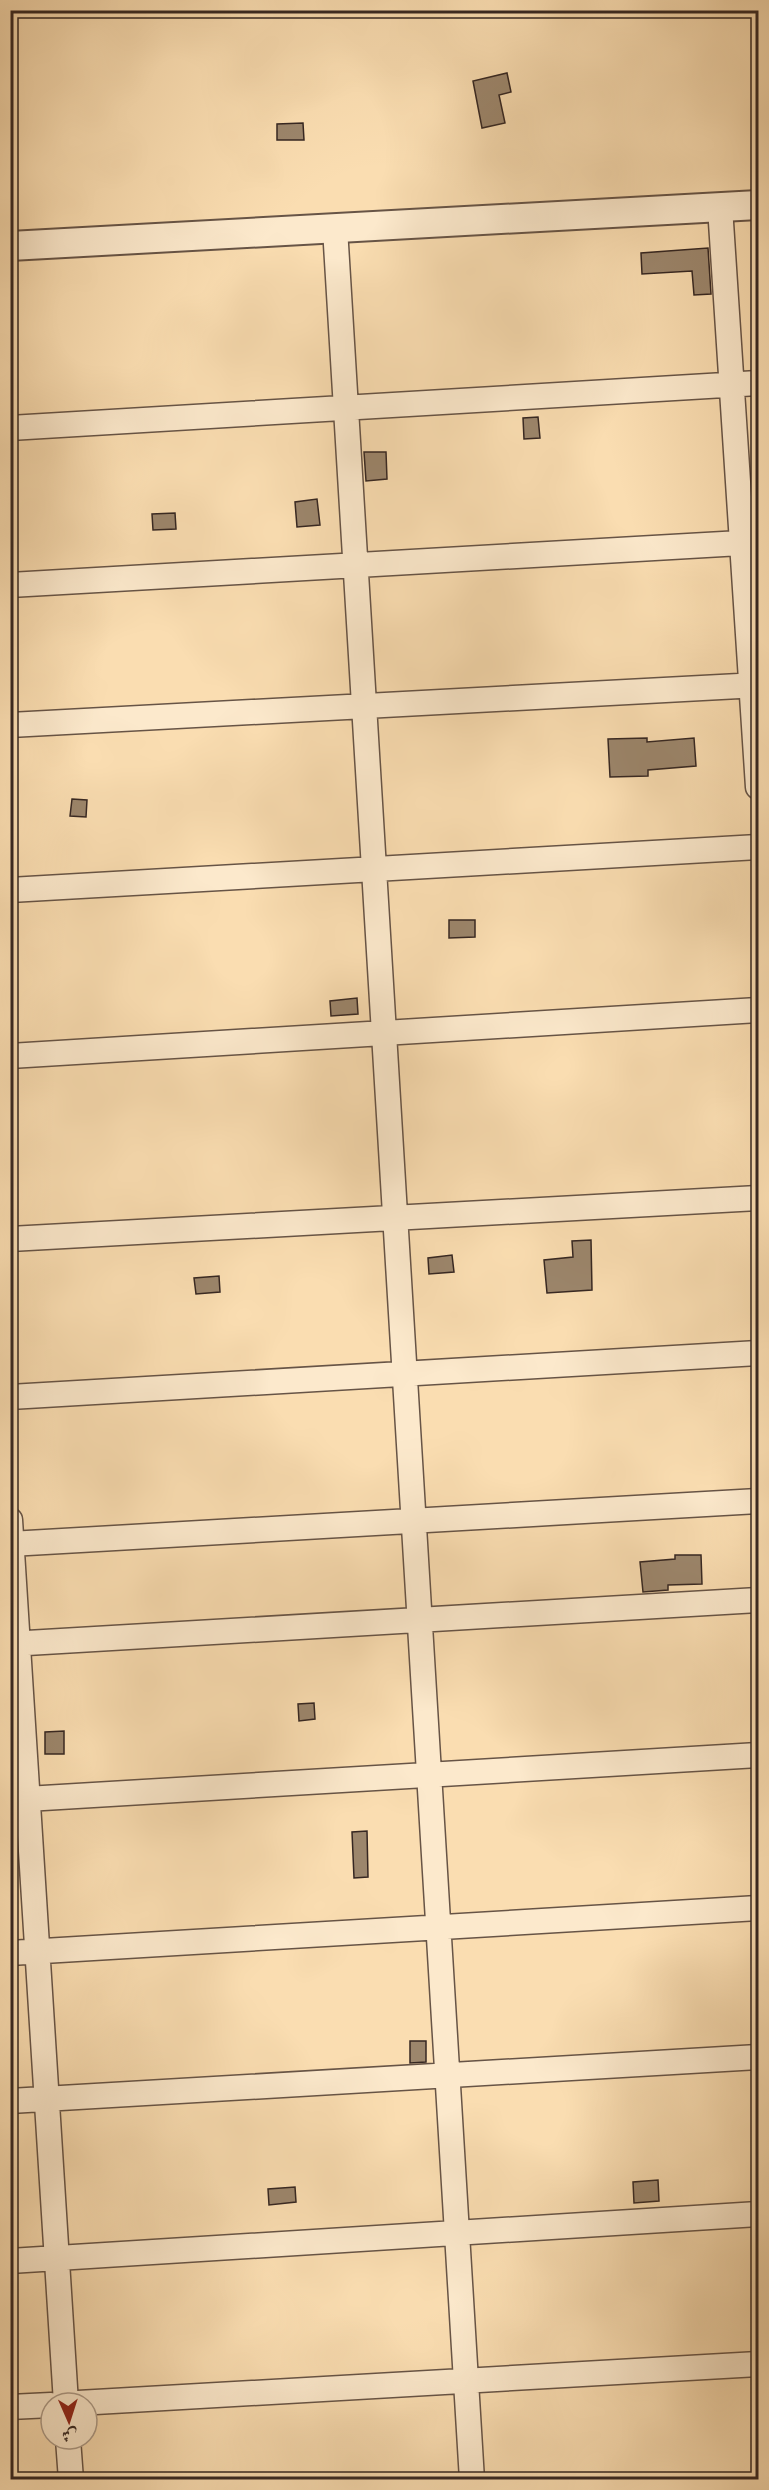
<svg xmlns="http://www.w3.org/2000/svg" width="769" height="2490" viewBox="0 0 769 2490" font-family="Cardo,Amiri,serif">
  <rect width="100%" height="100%" fill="#faddb1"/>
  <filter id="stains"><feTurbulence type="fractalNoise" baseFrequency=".00333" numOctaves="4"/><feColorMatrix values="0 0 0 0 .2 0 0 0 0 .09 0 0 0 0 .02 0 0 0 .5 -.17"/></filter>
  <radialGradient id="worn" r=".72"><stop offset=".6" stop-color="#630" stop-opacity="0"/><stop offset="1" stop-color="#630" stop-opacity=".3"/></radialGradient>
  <path fill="#9c866c" stroke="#362722" stroke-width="1.5" d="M507,73l4,19 -12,3 6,28 -23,5 -9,-47z
    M303,123l1,17h-27v-16z
    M708,248l3,46 -17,1 -2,-24 -50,3 -1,-21z
    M538,417l2,21 -16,1 -1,-21z
    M364,452h22l1,27 -21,2z
    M317,499l3,26 -23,2 -2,-25z
    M175,513l1,16 -23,1 -1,-16z
    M647,738v4l47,-4 2,28 -48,4v6l-38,1 -2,-38z
    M72,799l15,1 -1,17 -16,-1z
    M449,920h26v17l-26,1z
    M357,998l1,16 -27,2 -1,-15z
    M591,1240l1,50 -45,3 -3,-33 29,-3 -1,-16z
    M452,1255l2,17 -25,2 -1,-16z
    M219,1276l1,16 -24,2 -2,-16z
    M675,1555h26l1,29 -34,1v5l-25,2 -3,-30 35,-3z
    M314,1703l1,16 -16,2 -1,-17z
    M64,1731v23h-19v-22z
    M367,1831l1,46 -14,1 -2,-46z
    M410,2041h16v21l-16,1z
    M658,2180l1,21 -25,2 -1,-21z
    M295,2187l1,15 -27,3 -1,-16z"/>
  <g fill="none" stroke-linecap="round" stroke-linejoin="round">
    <defs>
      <path id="minor" d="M720,207l38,580
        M335,228l137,2252
        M10,428l748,-45
        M10,585l748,-43
        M10,725l748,-40
        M10,890l748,-43
        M10,1056l748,-46
        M10,1239l748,-41
        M10,1397l748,-44
        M10,1520l56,883
        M10,1544l748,-43
        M10,1644l748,-44
        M10,1800l748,-45
        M10,1953l748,-45
        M10,2101l748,-44
        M10,2261l748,-47
        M78,2403l680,-39
        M10,2407l41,-2
        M68,2439l3,41"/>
      <path id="tertiary" d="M10,246l748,-41"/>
    </defs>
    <use href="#minor" stroke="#675446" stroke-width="27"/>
    <use href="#tertiary" stroke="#675446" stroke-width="32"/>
    <use href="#minor" stroke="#fce9cc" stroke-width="24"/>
    <use href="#tertiary" stroke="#fce9cc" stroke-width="28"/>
  </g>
  <rect width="769" height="2490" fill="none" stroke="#faddb1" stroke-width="36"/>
  <rect x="12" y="12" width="745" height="2466" fill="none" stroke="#362722" stroke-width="3"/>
  <rect x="18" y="18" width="733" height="2454" fill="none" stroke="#362722" stroke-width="1.5"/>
  <g transform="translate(69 2421) rotate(177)"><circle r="28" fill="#fce9cc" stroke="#ad9b88" stroke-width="1.5"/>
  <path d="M0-4.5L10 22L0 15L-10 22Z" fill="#8f2418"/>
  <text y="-9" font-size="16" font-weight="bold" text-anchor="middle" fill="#362722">ش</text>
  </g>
  <rect width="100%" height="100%" filter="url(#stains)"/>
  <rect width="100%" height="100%" fill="url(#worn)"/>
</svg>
